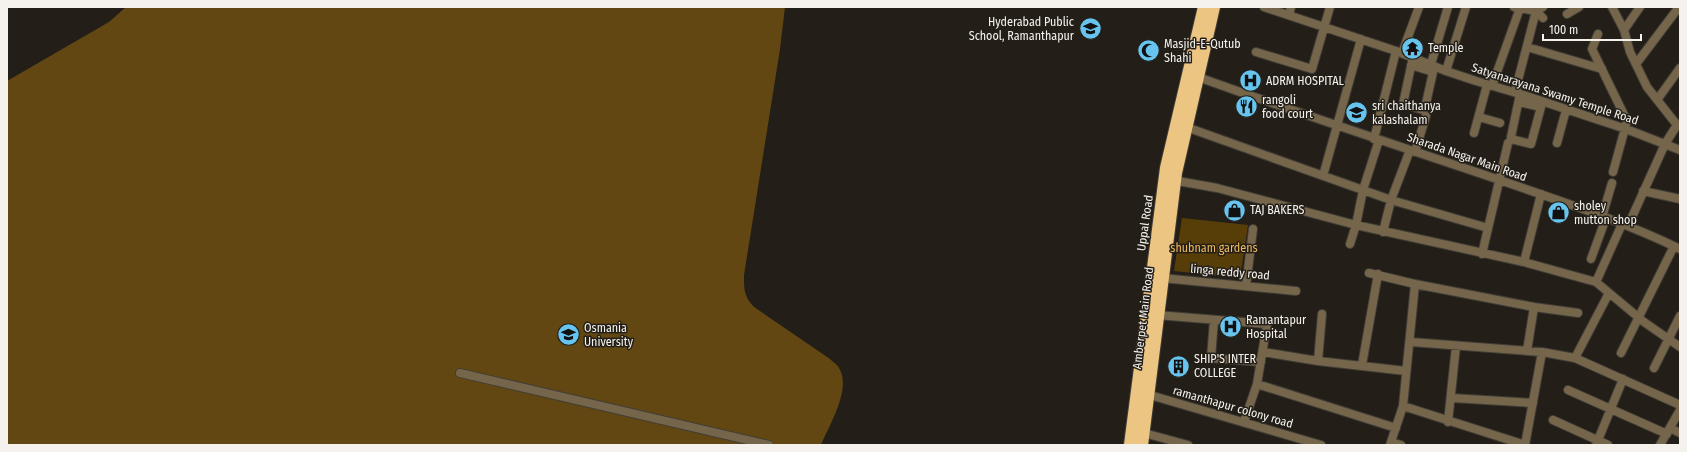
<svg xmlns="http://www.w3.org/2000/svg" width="1687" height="452" viewBox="0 0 1687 452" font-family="'Fira Sans Condensed',sans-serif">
  <rect width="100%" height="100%" fill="#231f18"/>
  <path fill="#573e09" d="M1182,218l66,7 -8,53 -66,-7z"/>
  <path fill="#624712" d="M126,7h659l-5,42 -36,226c0,15 0,21 10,32l76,52c3,3 8,6 9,9 13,21 -10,57 -18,77h-814v-364l102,-59z"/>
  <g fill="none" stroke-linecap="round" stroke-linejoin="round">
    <defs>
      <path id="minor" d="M1264,7l132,44 50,20 30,10 44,13 106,35 54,21
        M1514,7l22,4 -19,73 -1,6 4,4 -9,43v2l20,5 10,-37 -22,-5
        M1543,7l-7,4 7,7
        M1612,7l12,23 6,22 17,35 30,38 -12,19 -37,82
        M1567,14l12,-7
        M1289,15l2,-8
        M1624,30l16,-23
        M1598,34l-6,15 35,72 -14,51
        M1527,47l75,22
        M1256,52l56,17 18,-62
        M1402,53l17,-46
        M1431,64l17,-57
        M1636,64l43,-57
        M1411,65l22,7 -8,36 -2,2 -20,-6 10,-47
        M1446,71l20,-64
        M1198,77c94,34 189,65 284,97 66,23 134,44 198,75
        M1492,86l28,-78
        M1657,100l23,-32
        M1479,117l21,6
        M1186,127l205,73 97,28
        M1474,133l13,-48
        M1374,139l22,-88
        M1557,143l9,-33
        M1415,152l11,-36
        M1323,176l38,-137
        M1172,180l45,8 139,37 168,37 72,20 48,40 36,25
        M1643,191l37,8
        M1602,217l10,-34
        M1383,232l8,-32 19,-50
        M1350,244l6,-19 7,-35 16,-50
        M1482,254l26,-111
        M1591,259l15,-41
        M1524,262l17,-68
        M1369,273l46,11 119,23 44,6
        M1162,278l134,13
        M1596,282l26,-58
        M1246,286l7,-57
        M1157,315l110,9 -10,60 -13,38
        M1214,320l-3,38 50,4
        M1411,342l131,10 33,6 105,47
        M1527,351l7,-44
        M1263,352l55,9 88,10
        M1621,353l53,-107
        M1575,358l34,-65
        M1318,361l4,-47
        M1362,365l16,-91
        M1654,368l26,-52
        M460,373l309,72
        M1257,384l139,44
        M1568,390l99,44
        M1143,393l178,52
        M1452,398l81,5
        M1403,406l122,39
        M1553,420l55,25
        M1448,422l8,-76
        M1670,428l10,5
        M1144,433l44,12
        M1391,442l10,3
        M1390,445l13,-39 12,-122
        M1525,445l17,-93
        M1596,445l27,-66
        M1660,445l20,-35"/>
      <path id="highway" d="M1130,445l36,-277 38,-161
        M1142,445l34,-272 38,-166"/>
    </defs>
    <use href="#minor" stroke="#403d36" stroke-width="10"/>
    <use href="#highway" stroke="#403d36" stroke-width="14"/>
    <use href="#minor" stroke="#74654b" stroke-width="8"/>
    <use href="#highway" stroke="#edc583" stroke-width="12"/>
  </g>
  <defs>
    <symbol id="school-disc" viewBox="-11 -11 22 22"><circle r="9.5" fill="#66c4ef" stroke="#231f18"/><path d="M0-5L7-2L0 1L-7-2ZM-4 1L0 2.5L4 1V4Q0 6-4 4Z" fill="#111"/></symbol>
    <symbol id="temple-disc" viewBox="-11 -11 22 22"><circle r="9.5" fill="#66c4ef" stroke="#231f18"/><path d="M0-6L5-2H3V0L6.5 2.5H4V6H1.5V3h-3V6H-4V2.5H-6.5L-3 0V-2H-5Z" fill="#111"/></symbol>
    <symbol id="mosque-disc" viewBox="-11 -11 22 22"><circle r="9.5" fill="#66c4ef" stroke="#231f18"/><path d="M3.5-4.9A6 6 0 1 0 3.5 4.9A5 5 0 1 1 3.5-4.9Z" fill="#111"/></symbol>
    <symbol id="hospital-disc" viewBox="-11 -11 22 22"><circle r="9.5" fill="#66c4ef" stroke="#231f18"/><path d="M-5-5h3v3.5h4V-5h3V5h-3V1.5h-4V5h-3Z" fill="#111"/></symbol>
    <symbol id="restaurant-disc" viewBox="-11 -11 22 22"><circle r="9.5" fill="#66c4ef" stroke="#231f18"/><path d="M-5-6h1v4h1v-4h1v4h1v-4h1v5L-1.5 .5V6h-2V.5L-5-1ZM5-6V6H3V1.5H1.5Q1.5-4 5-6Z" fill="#111"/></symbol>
    <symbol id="university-disc" viewBox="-11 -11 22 22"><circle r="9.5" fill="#66c4ef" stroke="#231f18"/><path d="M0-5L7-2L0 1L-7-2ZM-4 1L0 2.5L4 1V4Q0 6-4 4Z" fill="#111"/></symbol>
    <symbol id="shop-disc" viewBox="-11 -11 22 22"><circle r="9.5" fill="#66c4ef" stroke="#231f18"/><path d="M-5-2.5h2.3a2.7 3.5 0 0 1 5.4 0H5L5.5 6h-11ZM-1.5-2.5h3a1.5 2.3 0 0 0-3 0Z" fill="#111"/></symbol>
    <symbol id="building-disc" viewBox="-11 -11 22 22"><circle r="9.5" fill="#66c4ef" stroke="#231f18"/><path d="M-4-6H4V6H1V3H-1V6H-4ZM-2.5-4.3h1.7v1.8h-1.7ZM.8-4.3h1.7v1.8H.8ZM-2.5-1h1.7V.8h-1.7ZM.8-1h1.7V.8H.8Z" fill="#111"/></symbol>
  </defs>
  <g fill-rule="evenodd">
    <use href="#school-disc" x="1078" y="16" width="25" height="25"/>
    <use href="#temple-disc" x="1400" y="36" width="25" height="25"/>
    <use href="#mosque-disc" x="1136" y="38" width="25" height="25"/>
    <use href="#hospital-disc" x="1238" y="68" width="25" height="25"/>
    <use href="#restaurant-disc" x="1234" y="94" width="25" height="25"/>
    <use href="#university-disc" x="1344" y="100" width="25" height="25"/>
    <use href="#shop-disc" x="1222" y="198" width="25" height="25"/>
    <use href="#shop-disc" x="1546" y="200" width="25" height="25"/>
    <use href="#hospital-disc" x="1218" y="314" width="25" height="25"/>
    <use href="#university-disc" x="556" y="322" width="25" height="25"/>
    <use href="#building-disc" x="1166" y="354" width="25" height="25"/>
  </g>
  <g text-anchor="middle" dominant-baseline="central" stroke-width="3" stroke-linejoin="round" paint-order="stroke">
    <g font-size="12" fill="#f5f2ed" stroke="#231f18" text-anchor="start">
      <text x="1074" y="22" text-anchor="end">Hyderabad Public<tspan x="1074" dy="14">School, Ramanthapur</tspan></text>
      <text x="1164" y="44">Masjid-E-Qutub<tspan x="1164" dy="14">Shahi</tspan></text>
      <text x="1428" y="48">Temple</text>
      <text x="1266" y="81">ADRM HOSPITAL</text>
      <text x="1262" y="100">rangoli<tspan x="1262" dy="14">food court</tspan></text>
      <text x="1372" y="106">sri chaithanya<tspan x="1372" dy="14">kalashalam</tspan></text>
      <text x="1574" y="206">sholey<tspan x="1574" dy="14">mutton shop</tspan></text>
      <text x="1250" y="210">TAJ BAKERS</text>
      <text x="1246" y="320">Ramantapur<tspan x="1246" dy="14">Hospital</tspan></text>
      <text x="584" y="328">Osmania<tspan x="584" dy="14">University</tspan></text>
      <text x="1194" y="359">SHIP'S INTER<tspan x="1194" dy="14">COLLEGE</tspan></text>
    </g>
    <g font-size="12" fill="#f5f2ed" stroke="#231f18">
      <text transform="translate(1555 94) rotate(18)">Satyanarayana Swamy Temple Road</text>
      <text transform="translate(1467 157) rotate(19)">Sharada Nagar Main Road</text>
      <text transform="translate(1145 223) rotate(-82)">Uppal Road</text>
      <text transform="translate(1230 272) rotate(5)">linga reddy road</text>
      <text transform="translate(1143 318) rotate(-83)">Amberpet Main Road</text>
      <text transform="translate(1233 407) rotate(16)">ramanthapur colony road</text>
    </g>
    <g font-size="12" fill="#eeba5d" stroke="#231f18">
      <text x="1214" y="248">shubnam gardens</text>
    </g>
  </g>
  <rect width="1687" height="452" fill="none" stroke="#f5f2ed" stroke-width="16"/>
  <path d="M1543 34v6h98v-6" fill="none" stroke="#f5f2ed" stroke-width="2"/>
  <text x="1549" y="34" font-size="12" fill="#f5f2ed" stroke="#231f18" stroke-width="3" paint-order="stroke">100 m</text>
</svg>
